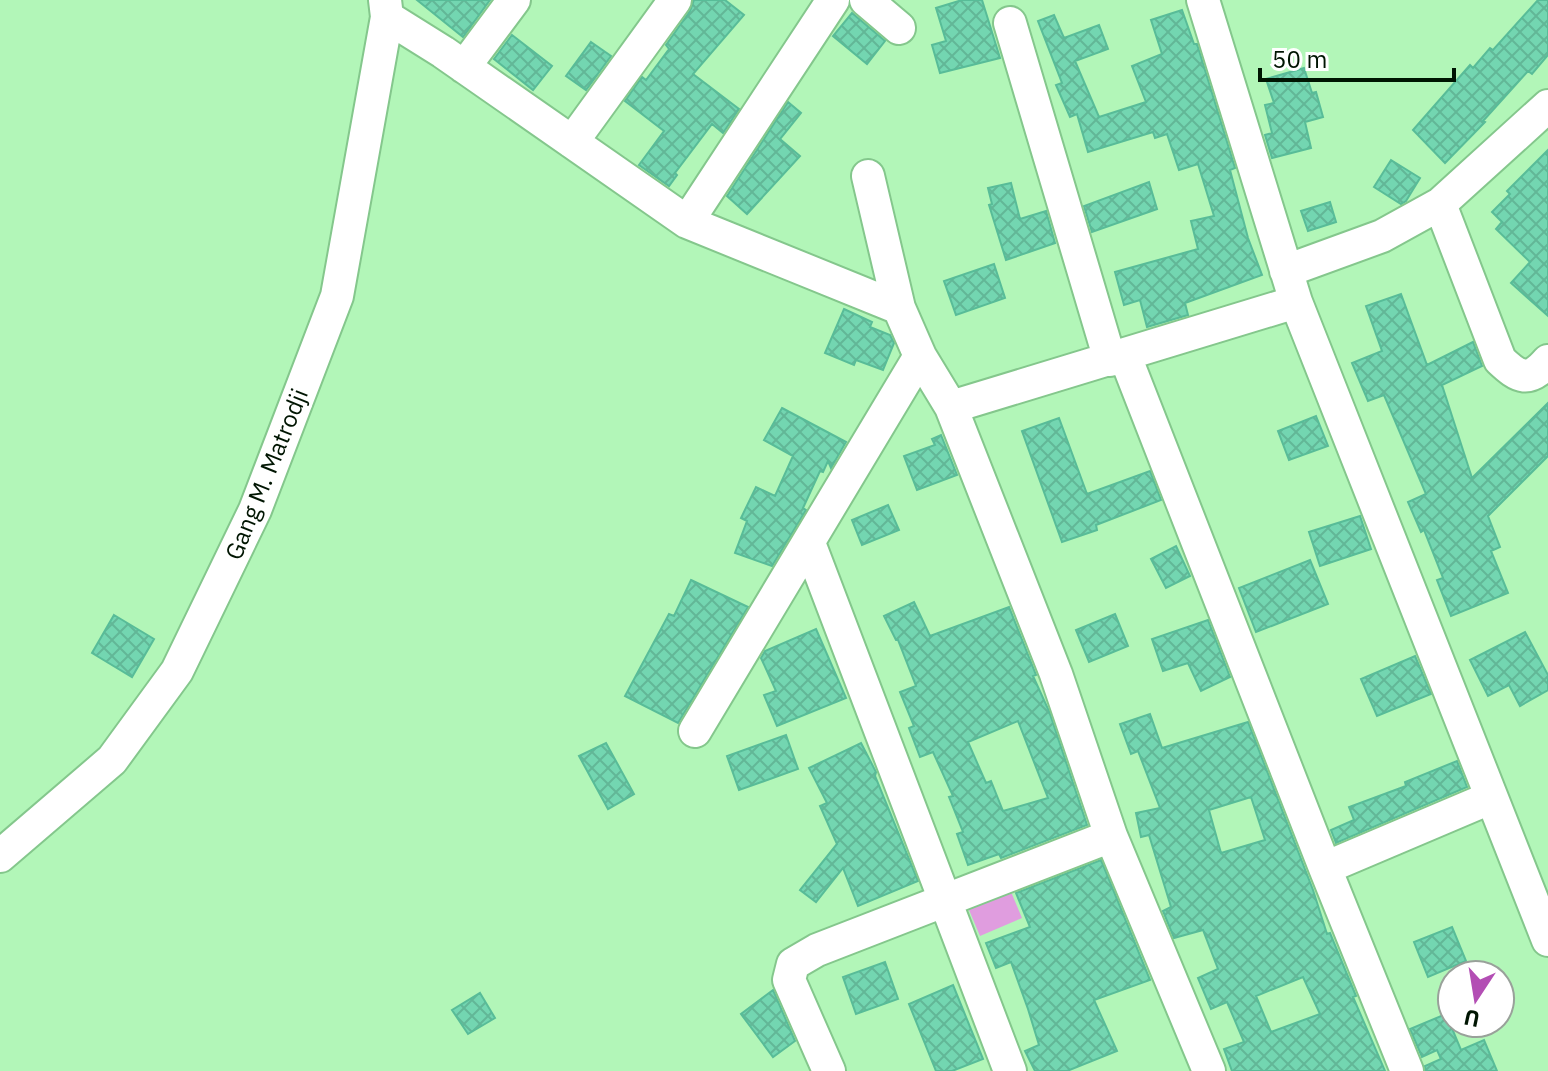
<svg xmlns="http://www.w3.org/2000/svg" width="1548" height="1071" viewBox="0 0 1548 1071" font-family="'IBM Plex Sans',sans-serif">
  <defs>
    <pattern id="building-cross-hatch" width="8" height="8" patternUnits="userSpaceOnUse" patternTransform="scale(2)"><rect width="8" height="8" fill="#73d6b1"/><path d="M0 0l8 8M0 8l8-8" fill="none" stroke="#62b797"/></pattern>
  </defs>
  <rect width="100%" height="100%" fill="#b2f6b8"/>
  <path fill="#e09ddf" d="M1006,880l16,38 -42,18 -16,-38z"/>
  <path fill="url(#building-cross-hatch)" stroke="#58bc98" stroke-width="2" fill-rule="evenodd" d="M417,0h73l-27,37z
    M694,0h31l19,15 -51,59 46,35 -16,24 -11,-9 -37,49 2,2 -8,11 -30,-21 25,-34 -39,-30 17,-24 4,3 23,-31 -3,-4 24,-34z
    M962,0h20l18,58 -60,15 -8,-28 14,-4 -10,-33z
    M1538,0h10v55l-16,19 -4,-3 -45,50 2,1 -40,41 -32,-33 57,-65 3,3 17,-20 3,2z
    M1182,10l12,34h3l38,124 -5,2 18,68 14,37 -77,28 3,12 -41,12 -7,-27 -16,5 -9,-33 83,-23 -7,-28 23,-5 -16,-52 -19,6 -12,-36 -12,4 -2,-6 -65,20 -11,-38 -7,3 -14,-32 6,-2 -24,-62 16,-6 10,23 35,-13 9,24 -33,12 24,56 47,-15 -14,-36 30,-12 -11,-34z
    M852,13l33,28 -18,23 -34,-28z
    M512,35l40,31 -19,24 -39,-31z
    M591,42l20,14 -25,34 -20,-14z
    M1304,68l8,25 4,-1 7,25 -18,5 6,26 -39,10 -7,-23 7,-2 -7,-28 9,-2 -8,-24z
    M788,102l13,11 -21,26 20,17 -53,58 -20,-18z
    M1548,150v166l-37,-33 19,-21 -34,-33 6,-7 -10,-10 18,-18 -3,-3z
    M1391,160l29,18 -14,23 -5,3 -27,-17z
    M1149,182l8,27 -65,23 -8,-26z
    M1011,183l9,36 26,-8 9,32 -49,17 -17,-55 3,-1 -4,-16z
    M1330,202l6,20 -28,9 -7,-20z
    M994,264l11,34 -49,17 -12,-34z
    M1401,294l26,71 46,-23 9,24 -40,19 30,93 76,-75v53l-60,60 12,31 -9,4 17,42 -57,23 -14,-36 6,-2 -19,-48 -3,2 -13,-30 18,-8 -42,-99 -16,6 -16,-38 30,-12 -16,-45z
    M844,309l28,13 -2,5 20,8 4,8 -11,27 -27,-10 -2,5 -29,-12z
    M782,408l64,34 -15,26 -3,-7 -5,11 -3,-1 -17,37 3,2 -34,56 -37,-13 12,-32 -6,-3 15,-31 19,9 18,-40 -29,-16z
    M1316,416l12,30 -39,14 -11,-29z
    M1059,418l28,76 63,-23 11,29 -65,25 1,5 -35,12 -40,-111z
    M941,435l16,40 -40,15 -13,-34 31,-11 -3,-6z
    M888,505l11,25 -37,15 -10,-25z
    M1360,516l11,33 -51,17 -11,-34z
    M1176,546l14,30 -24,12 -15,-29z
    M1310,560l18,44 -72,28 -17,-44z
    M691,580l57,27 -70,116 -53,-27 44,-82 5,2z
    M914,602l16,34 79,-29 27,68 -3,1 16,35 38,114 -86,33 -2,-4 -31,11 -11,-31 6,-2 -14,-35 4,-1 -20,-44 -13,5 -11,-29 5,-2 -14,-34 16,-6 -18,-46h-2l-12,-24zM1018,721l30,77 -45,13 -12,-30 -5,2 -18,-41z
    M1115,614l13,32 -39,16 -13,-32z
    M114,615l40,24 -22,38 -40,-24z
    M1208,620l22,57 -29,14 -13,-28 -25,8 -11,-32z
    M816,629l30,69 -69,28 -13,-31 12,-4 -15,-33 4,-7z
    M1525,632l23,43v15l-28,16 -11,-21 -21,11 -18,-36z
    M1415,656l16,38 -54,22 -16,-37z
    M1150,714l12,34 86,-26 65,168 14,44 3,-1 26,63 -3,1 32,74h-153l-8,-22 20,-7 -17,-40 -16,7 -13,-31 20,-9 -15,-39 -29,8 -11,-27 8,-4 -22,-72 -8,2 -5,-24 24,-5 -22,-57 -7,3 -11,-30zM1251,797l14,43 -44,13 -12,-43zM1303,977l17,37 -49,18 -15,-36z
    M786,735l12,34 -59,21 -12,-34z
    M606,743l28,51 -26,15 -29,-53z
    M861,743l15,29 -1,4 43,105 -60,25 -15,-38 -27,34 -16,-12 37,-46 -17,-38 7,-3 -18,-35z
    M1457,761l10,26 -131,56 -5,-13 23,-10 -5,-13 57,-21 -1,-4z
    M1101,860l49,120 -56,20 23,51 -50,20h-32l-10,-20 14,-6 -11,-36 -17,-47 -15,6 -10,-25 44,-16 -14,-34z
    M1452,927l14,34 -38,16 -14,-35z
    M885,962l13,37 -42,15 -13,-37z
    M953,985l30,74 -31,12h-16l-27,-67z
    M773,990l22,51 -22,16 -32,-43z
    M480,993l15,25 -27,16 -16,-24z
    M1446,1014l15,36 23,-10 13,31h-71l-1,-5 16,-7 -4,-9 -15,7 -12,-28z"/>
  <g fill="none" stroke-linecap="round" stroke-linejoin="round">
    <defs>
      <path id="minor" d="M385,0l2,17 56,35 244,170 212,86 21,48 -225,375
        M866,0l33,28
        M1203,0l93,302 252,638
        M1010,23l100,337
        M464,67l50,-67
        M572,142l103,-142
        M868,176l31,132
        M1440,204l60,156c19,18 29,23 48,1
        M687,222l146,-222
        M1286,271l96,-35 58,-32 108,-98
        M920,356l31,51 105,267 55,162 98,235
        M1125,356l200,512 82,203
        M951,407l345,-105
        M809,543l201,528
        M0,856l112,-96 65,-89 78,-161 82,-214 50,-279
        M1325,868l165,-70
        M829,1071l-40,-91 4,-16 24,-14 294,-114"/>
    </defs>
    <use href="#minor" stroke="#84c78c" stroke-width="36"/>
    <use href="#minor" stroke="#fff" stroke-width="32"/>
  </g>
  <g text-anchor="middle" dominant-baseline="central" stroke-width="6" stroke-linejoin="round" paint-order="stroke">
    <g font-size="24" fill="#001502" stroke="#fff">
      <text transform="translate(266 474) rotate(-68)">Gang M. Matrodji</text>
    </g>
  </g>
  <g transform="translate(1476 999) rotate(192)"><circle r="38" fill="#ffffff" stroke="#99a19a" stroke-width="2"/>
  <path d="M0-6L14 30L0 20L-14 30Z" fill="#b34eb4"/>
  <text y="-12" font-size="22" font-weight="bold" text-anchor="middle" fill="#001502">U</text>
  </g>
  <path d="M1260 68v12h194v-12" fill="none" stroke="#001502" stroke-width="4"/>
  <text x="1272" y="68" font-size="24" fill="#001502" stroke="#ffffff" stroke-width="6" paint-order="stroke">50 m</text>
</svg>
